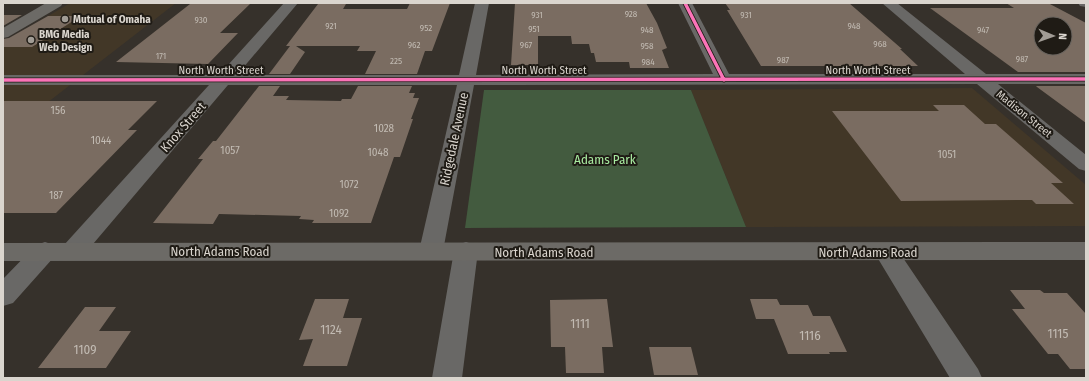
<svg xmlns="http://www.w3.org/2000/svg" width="1089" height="381" viewBox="0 0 1089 381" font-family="'Fira Sans Condensed',sans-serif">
  <rect width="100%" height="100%" fill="#36312b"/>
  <path fill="#423727" d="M70,3h106l-173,134v-94z
    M972,88l114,97v41l-340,1 -55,-137z"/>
  <path fill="#435b3f" d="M484,90h207l55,137 -281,1z"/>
  <path fill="#7a6c61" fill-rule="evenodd" d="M410,3h40l-18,48h-7l-8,23h-52l11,-23h-19l3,-5h-64l9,6 -15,22h-21l21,-28h-4l32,-42h28l-3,5h64z
    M515,3h131l11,20 10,25 -5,2 7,18h-39l-1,-6h-33l-2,-9h-3l-2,-9h-17l-1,-8h-33v29h-27z
    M725,3h124l53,46h-2l18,17h-157l-34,-56h3z
    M1006,3h42l38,20v49h-68l-88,-64h84zM1041,24h24v24h-24z
    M190,4h60l-30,29h18l-30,31 -92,-2z
    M3,15h19l-19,11z
    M48,16h33l-49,31h-29v-8l6,-1z
    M259,86h21l-7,10h16l-3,4 55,1 1,-2h9l7,-13h54l-3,7h6l-2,5h6l-8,21h2l-13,38h-6l-23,66h-59l2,-3 -15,-1 2,-3 -82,-2 -6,10 -60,-1 50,-64h-5l15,-18h3z
    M1036,86h50v37l-49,-36z
    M3,101h154l-29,29h9l-81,83h-53z
    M933,105h31l21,19h11l67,59h-12l23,21h-38l-4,-4 -131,1 -69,-90h107z
    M1010,290h30l4,3h23l19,21v55h-16l-12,-15h-10l-36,-45h13z
    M315,299h34l-6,19h19l-15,48h-44l10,-27 -14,1z
    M607,299l6,48h-11l2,26h-38l-1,-26h-14l-1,-47z
    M750,299h27l3,6h28l5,11h17l17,36h-18l1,2h-42l-14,-35h-18z
    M85,307h31l-17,24h32l-25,37h-68z
    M649,347h42l7,28h-44z"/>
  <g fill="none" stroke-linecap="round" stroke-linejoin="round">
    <path fill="#696866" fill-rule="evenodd" d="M284,3h14l-61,72h222l16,-72h14l-13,72 237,-1 -35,-71h14l37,71h236l-83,-71h15l89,71h100v10h-88l88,71v16l-7,-2 -102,-85 -503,1 -31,166 -3,6 -9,3 -9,-3 -3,-6 38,-166h-229l-146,172 -9,3 -9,-3 -3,-6 3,-6 145,-160h-206v-10h216z
      M1078,3h8v4l-6,-1z
      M45,242l9,3 3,6 -3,6 -41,46 -10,3v-27l33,-34z
      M466,242l9,3 3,6 -16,127h-30l22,-127 3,-6z
      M886,243l9,3 83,123 4,9h-32l-76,-126 3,-6z"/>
    <path fill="#6c6a66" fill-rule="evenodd" d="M46,3h17l-2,3 -53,31 -5,1v-10z
      M1086,242v18l-1083,1v-18z"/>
    <defs>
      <path id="cycleway" d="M685,3l39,77
        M3,80l1083,-1"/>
    </defs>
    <use href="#cycleway" stroke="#1f1b15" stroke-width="5"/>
    <use href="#cycleway" stroke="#fb73b8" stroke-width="3.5"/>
  </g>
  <g fill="#a19c95" stroke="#1f1b15" stroke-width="1.5">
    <circle cx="65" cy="19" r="4"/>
    <circle cx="31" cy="40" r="4"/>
  </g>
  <g text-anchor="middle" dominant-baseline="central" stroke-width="4" stroke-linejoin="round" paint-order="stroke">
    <g font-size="9" fill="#c2bbb3">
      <text x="631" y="14">928</text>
      <text x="537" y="15">931</text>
      <text x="746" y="15">931</text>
      <text x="201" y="20">930</text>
      <text x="331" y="26">921</text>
      <text x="854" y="26">948</text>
      <text x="426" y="28">952</text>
      <text x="534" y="29">951</text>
      <text x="647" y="30">948</text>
      <text x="983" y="30">947</text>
      <text x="880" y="44">968</text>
      <text x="414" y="45">962</text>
      <text x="526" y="45">967</text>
      <text x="647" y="46">958</text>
      <text x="161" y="56">171</text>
      <text x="1022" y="59">987</text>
      <text x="783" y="60">987</text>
      <text x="396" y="61">225</text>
      <text x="648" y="62">984</text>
    </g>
    <g font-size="11" font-weight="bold" fill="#dad5ce" stroke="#1f1b15" text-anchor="start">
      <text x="73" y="19">Mutual of Omaha</text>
      <text x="39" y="34">BMG Media<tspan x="39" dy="13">Web Design</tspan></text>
    </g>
    <g font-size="11" fill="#dad5ce" stroke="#1f1b15">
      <text x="221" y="70">North Worth Street</text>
      <text x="544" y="70">North Worth Street</text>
      <text x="868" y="70">North Worth Street</text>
      <text transform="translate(1024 114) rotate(39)">Madison Street</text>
    </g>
    <g font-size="11" fill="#c2bbb3">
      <text x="58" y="110">156</text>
      <text x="384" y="128">1028</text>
      <text x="101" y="140">1044</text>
      <text x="230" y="150">1057</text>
      <text x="378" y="152">1048</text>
      <text x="947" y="154">1051</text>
      <text x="349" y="184">1072</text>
      <text x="56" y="195">187</text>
      <text x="339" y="213">1092</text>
    </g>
    <g font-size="13" fill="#dad5ce" stroke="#1f1b15">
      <text transform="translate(183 127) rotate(-49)">Knox Street</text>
      <text transform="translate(454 139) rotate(-78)">Ridgedale Avenue</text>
      <text x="220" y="251">North Adams Road</text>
      <text x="544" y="252">North Adams Road</text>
      <text x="868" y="252">North Adams Road</text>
    </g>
    <g font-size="13" fill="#a8eba0" stroke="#1f1b15">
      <text x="605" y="159">Adams Park</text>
    </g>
    <g font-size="13" fill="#c2bbb3">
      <text x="580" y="323">1111</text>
      <text x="331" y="329">1124</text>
      <text x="1058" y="333">1115</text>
      <text x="810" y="335">1116</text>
      <text x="85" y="349">1109</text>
    </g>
  </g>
  <rect width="1089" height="381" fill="none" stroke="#dad5ce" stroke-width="8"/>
  <g transform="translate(1053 36) rotate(92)"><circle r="19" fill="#1f1b15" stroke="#6a655f"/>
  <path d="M0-3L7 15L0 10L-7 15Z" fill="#a19c95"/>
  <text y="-6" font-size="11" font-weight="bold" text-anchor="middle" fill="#dad5ce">N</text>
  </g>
</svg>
